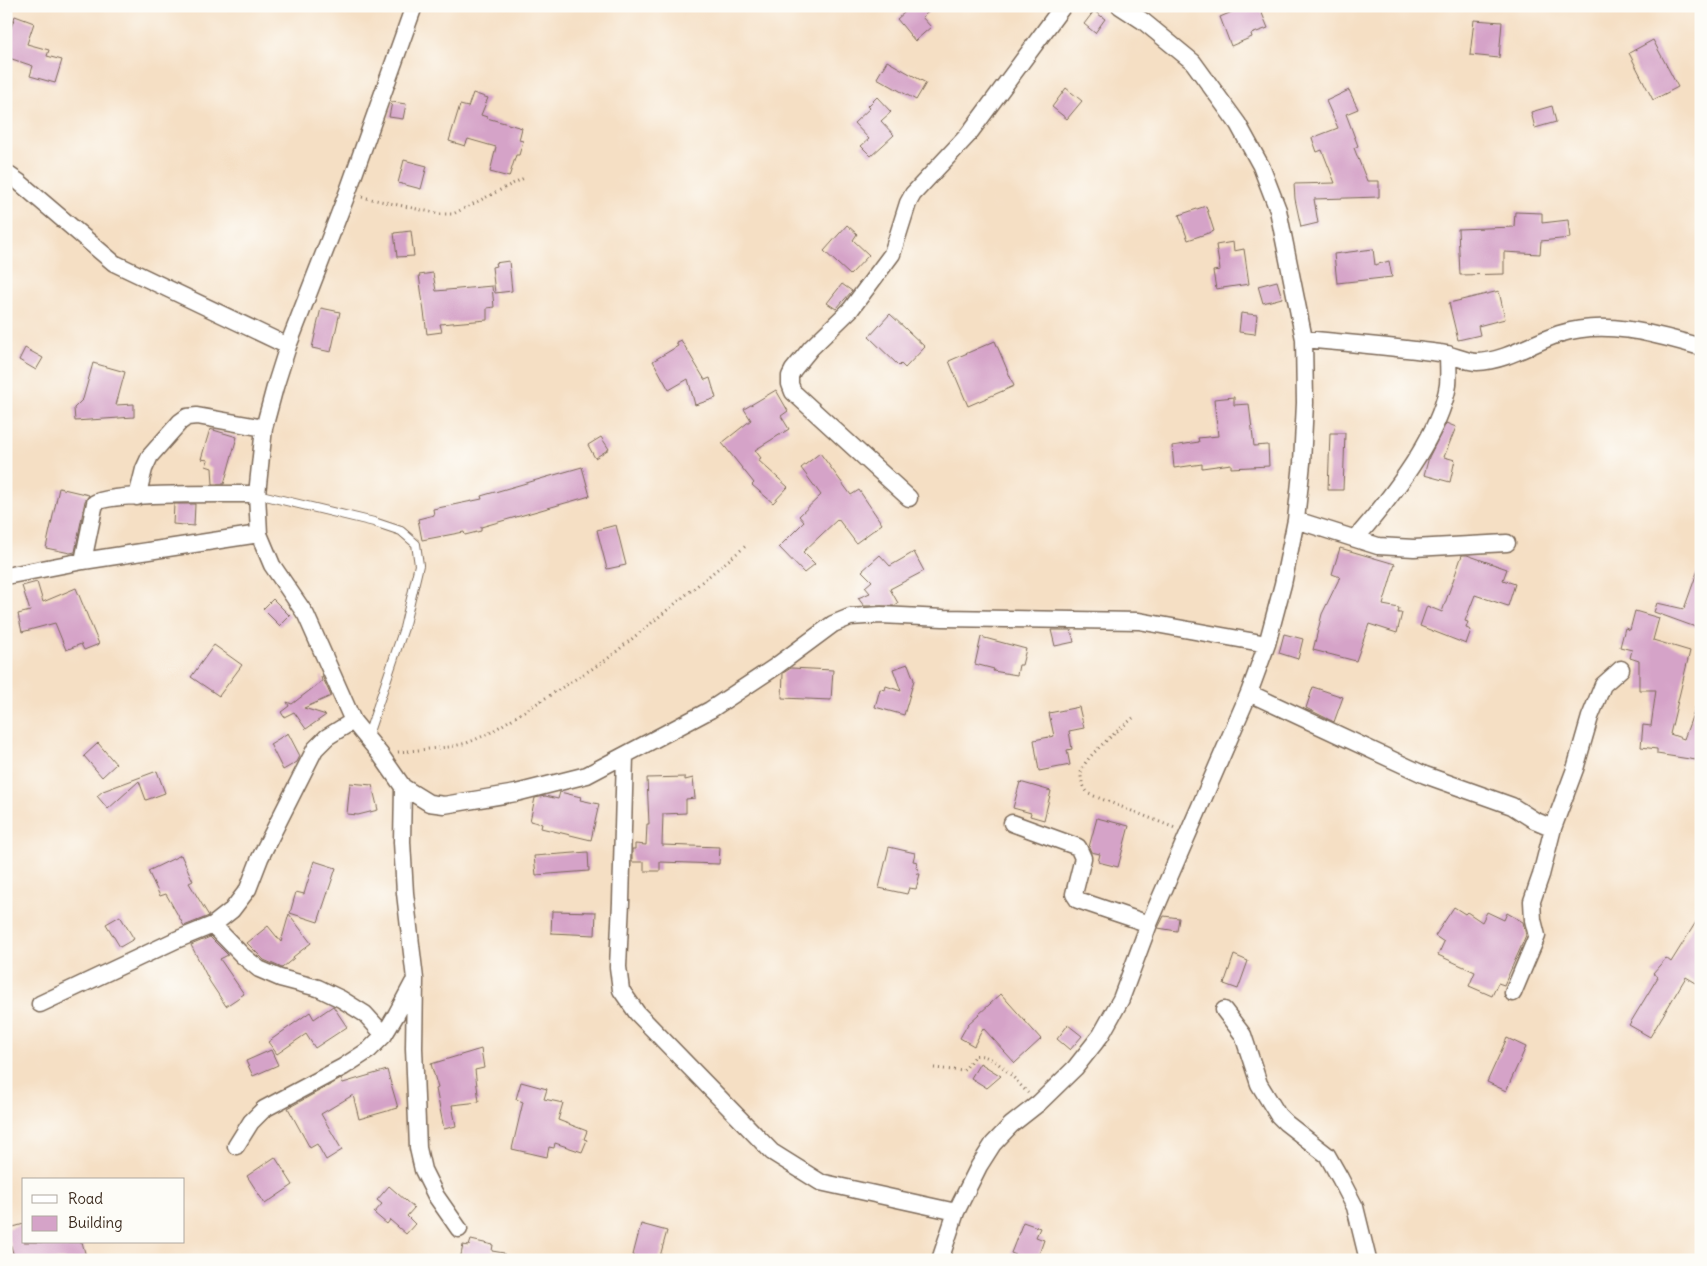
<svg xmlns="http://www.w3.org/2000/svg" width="1707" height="1266" viewBox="0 0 1707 1266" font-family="Delius,sans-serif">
  <rect width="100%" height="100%" fill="#fdfcf7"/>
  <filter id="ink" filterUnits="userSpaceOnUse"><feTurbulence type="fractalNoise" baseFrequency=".02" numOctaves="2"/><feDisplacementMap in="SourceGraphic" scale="10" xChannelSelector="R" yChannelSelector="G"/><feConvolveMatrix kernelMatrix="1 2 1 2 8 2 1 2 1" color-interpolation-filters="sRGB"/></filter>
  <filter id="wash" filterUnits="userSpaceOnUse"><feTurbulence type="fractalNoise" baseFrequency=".0096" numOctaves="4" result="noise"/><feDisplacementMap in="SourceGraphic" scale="20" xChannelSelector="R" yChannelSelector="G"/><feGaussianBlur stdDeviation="1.12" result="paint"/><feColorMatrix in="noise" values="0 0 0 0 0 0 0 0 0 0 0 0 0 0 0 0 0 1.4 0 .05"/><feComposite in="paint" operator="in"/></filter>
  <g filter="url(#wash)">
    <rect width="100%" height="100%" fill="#f5dfc4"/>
    <g id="blocks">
      <path fill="#d5a3c8" d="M912,6h24l-14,11 9,10 -16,14 -18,-22z
        M1246,6h13l9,22 -17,6 1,3 -21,9 -11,-29z
        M1094,11l11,8 -10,14 -11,-9z
        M15,16l19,7 -7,21 22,6 -2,6 15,4 -7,23 -25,-7 3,-10 -27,-9v-15z
        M1474,20l28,2 -3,36 -29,-3z
        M1653,40l25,47 -25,13 -24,-47z
        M887,61l39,22 -10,17 -39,-22z
        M1066,88l16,13 -15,18 -15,-12z
        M1349,90l9,19 -12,5 12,32 -4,2 13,33h12v16l-65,2 4,24 -17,4 -6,-28 -1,-15 41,-1 -13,-33 -5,2 -5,-14 26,-10 -12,-27z
        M473,93l15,5 -7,17 6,2v1l35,10 -3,12 4,1 -4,14h-3l-7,22 -19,-5 6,-25 -28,-8 -3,7 -16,-5 11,-36 8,2z
        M877,97l14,15 -10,9 13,14 -23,21 -10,-10 8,-7 -15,-16 16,-15 -2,-2z
        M392,102l14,2 -3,15 -14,-2z
        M1552,106l4,16 -21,6 -4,-16z
        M404,160l23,6 -6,23 -23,-6z
        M1206,206l8,25 -26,9 -9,-25z
        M1515,212l27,1v10l26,-3 2,18 -29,3 -1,13 -36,-2v22l-44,1 -2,-46 56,-2z
        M847,225l10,9 -4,6 16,15 -19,20 -26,-24z
        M411,231l3,25 -17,1 -3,-24z
        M1233,242l1,9 10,-2 5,35 -33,5 -3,-18 7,-1 -4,-25z
        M1373,249l2,16 14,-4 3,16 -55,6 -3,-29z
        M509,261l3,30 -17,2 -3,-26 4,-1 -1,-3z
        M433,273l3,18 56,-5 2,21 -7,1v12l-47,4 2,8 -15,2 -8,-59z
        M1277,281l5,17 -19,5 -5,-17z
        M842,284l10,7 -16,18 -9,-6z
        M1499,291l6,28 -27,7 2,9 -22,5 -9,-37z
        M321,308l19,4 -9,40 -19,-4z
        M1241,313l16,2 -2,19 -16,-2z
        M890,314l35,33 -20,21 -4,-4 -2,2 -30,-29z
        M681,340l24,40 5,-2 6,20 -21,7 -7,-26 -19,11 -16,-29 25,-15 -2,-4z
        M995,341l19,45 -46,20 -19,-45z
        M25,348l18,10 -7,12 -17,-10z
        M93,363l32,9 -9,33 18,-1v13l-59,4 -1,-13 9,-9z
        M776,390l12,21 -7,5 8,13 -34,21 6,8 -3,2 30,27 -15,16 -21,-18 2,-2 -32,-40 29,-23 -7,-11z
        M1234,397v8l15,-1 5,42 14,-1 1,21 -38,2v-4l-29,4v-4l-28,4 -2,-22 27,-4 -1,-4 20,-2 -4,-37z
        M1446,423l10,4 -12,30 11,3 -5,22 -26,-7 5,-18z
        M210,429l27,8 -13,47h-11l-1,-16 -6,-2 2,-6 -7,-1z
        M1330,433h15l-2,57h-15z
        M601,437l8,12 -14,9 -7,-13z
        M820,453l31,42 8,-5 23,34 -26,19 -18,-24 -35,33 12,12 -11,9 -25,-26 25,-25 -5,-6 22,-21 -20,-27z
        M582,467l8,29 -109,31v4l-16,4 -1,-3 -42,8 -4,-21 16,-4 -1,-6 49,-10 -1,-3z
        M59,488l30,7 -4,6 -10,51 -5,1 -24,-5z
        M174,504h21l-1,22 -21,-2z
        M616,525l10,40 -19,4 -10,-39z
        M1340,548l55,16 -12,41 16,3 -1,5h4l-5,20 -28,-9 -13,37 -43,-11 9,-36 18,-37 -8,-3z
        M914,552l10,19 -34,18 8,14 -4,3h-30l-6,-8 12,-5 -5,-6 7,-6 -10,-10 18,-16 10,11z
        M1462,555h5l40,14 -4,11 12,4 -7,22 -33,-11 -10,26 3,1 -2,6 5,2 -5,14 -46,-18 7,-20 15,6z
        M1699,567h2v62l-47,-17 3,-9 27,6z
        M37,582l6,20 33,-14 23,56 -15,6 -3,-6 -15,6 -11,-27 -33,9 -4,-18 12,-3 -8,-25z
        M273,599l17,17 -10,10 -17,-17z
        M1635,611l24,7 -6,22 37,11 -20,83 14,5 15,-42 2,1v43l-3,-1 -2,20 -39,-6v-5l-16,-2 2,-22 8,1 5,-36h-17v-29l-9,-3 2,-8 -12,-3 5,-19 5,2z
        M1051,630h20l3,12 -19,4z
        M1284,634l19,5 -5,20 -19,-6z
        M981,637l45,12 -4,16h-3l-2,10 -24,-4 1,-2 -19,-5z
        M214,645l28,20 -23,31 -28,-19z
        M908,664l6,16 -10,35 -29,-8 5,-18 5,1 1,-4 15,5 -8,-22z
        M791,668l42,2 -2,30 -49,-2 1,-25z
        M322,676l9,20 -27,12 22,7 -20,14 -12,-17 -10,5 -3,-5 8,-6 -2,-4 5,2 30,-23 -1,-4z
        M1313,687l30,10 -9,25 -28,-14z
        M1079,707l5,21 -15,3 3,18 -5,1 3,15 -31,6 -5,-31 20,-4 -5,-23z
        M288,733l12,23 -3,6 -14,8 -13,-26z
        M98,743l18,21 -14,13 -18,-21z
        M157,771l8,22 -19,7 -7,-19 -31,28 -11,-13 6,-5z
        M685,777v3l8,-2 2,20 -9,1v14l-23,1 -1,31 58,2 -1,17 -59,-2v9h-16v-9h-12v-13h3v-5l11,1 1,-21h2l-2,-46z
        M1020,782l31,9 -7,29 -14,-4 1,-3 -18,-5z
        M350,783l22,2 6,25 -20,5 -11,-1z
        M560,792l21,5 -1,3 19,4 -8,36 -50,-12 1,-4 -12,-3 5,-23 10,-2 13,3z
        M1097,818l32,8 -11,41 -20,-5 2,-8 -9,-2 -2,-5z
        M889,847l26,6 -2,8 5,1 -2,6 2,1 -1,5h3l-4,15 -7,-1 -2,6 -28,-6z
        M588,852l1,19 -53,4 -2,-19z
        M181,855l12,26 -4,2 20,33 -25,10 -18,-32 -6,2 -12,-25z
        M314,861l22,7 -18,54 -28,-9 6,-21 8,2z
        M1454,907l11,7 2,-2 15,10 5,-10 17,8 3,-7 16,9 3,13 -5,12 -17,38 -6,-2 -6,13 -23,-10 6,-14 -37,-17 6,-13 -9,-6z
        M552,911l44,1 -1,23 -44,-2z
        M289,914l22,29 -18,14 1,1 -12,10 -18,-8 -17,-17 21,-17 13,16z
        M1701,914v72l-15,-9 -36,60 -21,-12 29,-48 -5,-4 13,-15 5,4z
        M120,916l14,23 -14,8 -14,-23z
        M1164,916l15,2 -2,13 -19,-3z
        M210,937l18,18 -8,4 24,35 -18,12 -16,-24 -19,-37z
        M1234,955l14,6 -10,28 -14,-5z
        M1001,994l40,45 -26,24 -32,-35 -9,18 -14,-8 8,-14z
        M333,1006l14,21 -32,21 -9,-14 -29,20 -9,-12 42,-30 4,7z
        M1068,1025l14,11 -12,14 -13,-11z
        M1507,1038l19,9 -20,44 -19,-9z
        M481,1049l3,19 -9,2 4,32 -27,3 4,21 -12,3 -8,-40 2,-1 -7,-24z
        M271,1050l7,15 -25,11 -7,-15z
        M980,1063l21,13 -14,12 -16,-10z
        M387,1070l11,38 -39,11 -6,-24 -32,19 21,36 -16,10 -9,-16 -7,4 -22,-40 53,-29 2,4z
        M521,1082l26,7 -3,10 19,4 -5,17 29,11 -3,8 3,1 -5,12 -27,-9 -1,5 -5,-1 -2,10 -35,-8 11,-47 -7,-3z
        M275,1157l18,28 -28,19 -18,-28z
        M389,1186l25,22 -7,8 8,8 -9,10 -16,-14 -3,4 -13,-11 8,-9 -5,-4z
        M1023,1222l17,6 -4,9 8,3 -7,20h-9l-17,-7z
        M24,1224v18h58l5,18h-72l-9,-31z
        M641,1224l26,7 -8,29h-11l-15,-5z
        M471,1240l22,5 -1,6 12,2 -1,7h-43l3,-15 6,1z"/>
    </g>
  </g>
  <g filter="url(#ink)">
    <use href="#blocks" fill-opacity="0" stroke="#7c6958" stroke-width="1"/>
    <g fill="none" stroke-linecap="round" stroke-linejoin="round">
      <defs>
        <path id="service" d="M257,494l117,28 27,9 15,13 3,21 -15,63 -37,110"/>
        <path id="minor" d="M414,6l-67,188 -59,152 -13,41 -11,41 -7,66 2,40 13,31 34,50 47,106 27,33 23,33 26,16 15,2 72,-12 71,-18 123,-65 65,-43 58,-43 17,-7 31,-2 62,3 196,3 128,23
          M6,173l13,9 95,81 174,83
          M1304,339c45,4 90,8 136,14 11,1 26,9 37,9 29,-1 55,-19 82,-28 47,-15 96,0 142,13
          M137,497l7,-28 6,-13 30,-34 7,-5 10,-1 67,12
          M909,498l-116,-106 -3,-8v-8l3,-6 18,-22 40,-39 41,-55 16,-51 5,-9 55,-59 95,-129
          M1296,520l82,26 36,2 93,-5
          M1356,538c33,-38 84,-102 92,-153 1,-10 0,-21 0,-31
          M83,561l12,-58c15,-11 136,-9 162,-9
          M6,576l77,-15 176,-27
          M1249,693l176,82 87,31 22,14 19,8
          M625,755l-4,147 -3,65 3,23 16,23 135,139 48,30 136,30
          M403,787l-1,55 3,51 10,86 -1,69 4,100 5,22 13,26 23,33
          M1012,823l66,24 5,11 -9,36 4,6 71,24
          M213,925l30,31 16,13 21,9 38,10 23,11 24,15 19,21
          M1513,993l24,-57 -4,-16 -1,-19 9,-26 12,-47 22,-59 15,-52 13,-32 18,-16
          M40,1004l136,-64 37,-15 19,-15 16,-21 12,-31 55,-109 12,-12 26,-16
          M1224,1010l19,25 16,49 19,31 8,8 41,32 13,23 15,29 13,53
          M236,1146l15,-24 13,-13 79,-42 26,-17 15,-15 12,-20 17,-32
          M940,1260l16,-48 23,-46 14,-22 18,-19 28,-22 36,-35 26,-33 20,-36 28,-75 100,-231 18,-49 16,-60 13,-64 6,-57 3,-60 -1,-64 -26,-129 -17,-44 -23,-42 -45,-62 -50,-41 -23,-15"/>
      </defs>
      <use href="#service" stroke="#7c6958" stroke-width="10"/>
      <use href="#minor" stroke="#7c6958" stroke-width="19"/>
      <path stroke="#7c6958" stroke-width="3" stroke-dasharray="1 4" stroke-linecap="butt" d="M362,197l78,17h13l71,-36
        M1133,718c-13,11 -45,36 -51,51 -3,9 1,18 7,25l86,34
        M398,752l51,-5 18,-4 21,-9 118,-74 141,-115
        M934,1068l29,3 3,-3 8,-12c19,-5 42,25 54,37"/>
      <use href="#service" stroke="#fff" stroke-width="8"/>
      <use href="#minor" stroke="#fff" stroke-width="16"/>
    </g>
  </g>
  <rect width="1707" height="1266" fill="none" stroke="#fdfcf7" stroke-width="25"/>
  <rect x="22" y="1178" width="162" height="65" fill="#fdfcf7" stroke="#afa8a0"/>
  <rect x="32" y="1195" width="25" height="8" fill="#ffffff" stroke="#afa8a0"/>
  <text x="68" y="1204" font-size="15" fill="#3b2a1e">Road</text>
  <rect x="32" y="1216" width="25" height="15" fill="#d5a3c8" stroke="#afa8a0"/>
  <text x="68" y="1228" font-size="15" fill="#3b2a1e">Building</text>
</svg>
